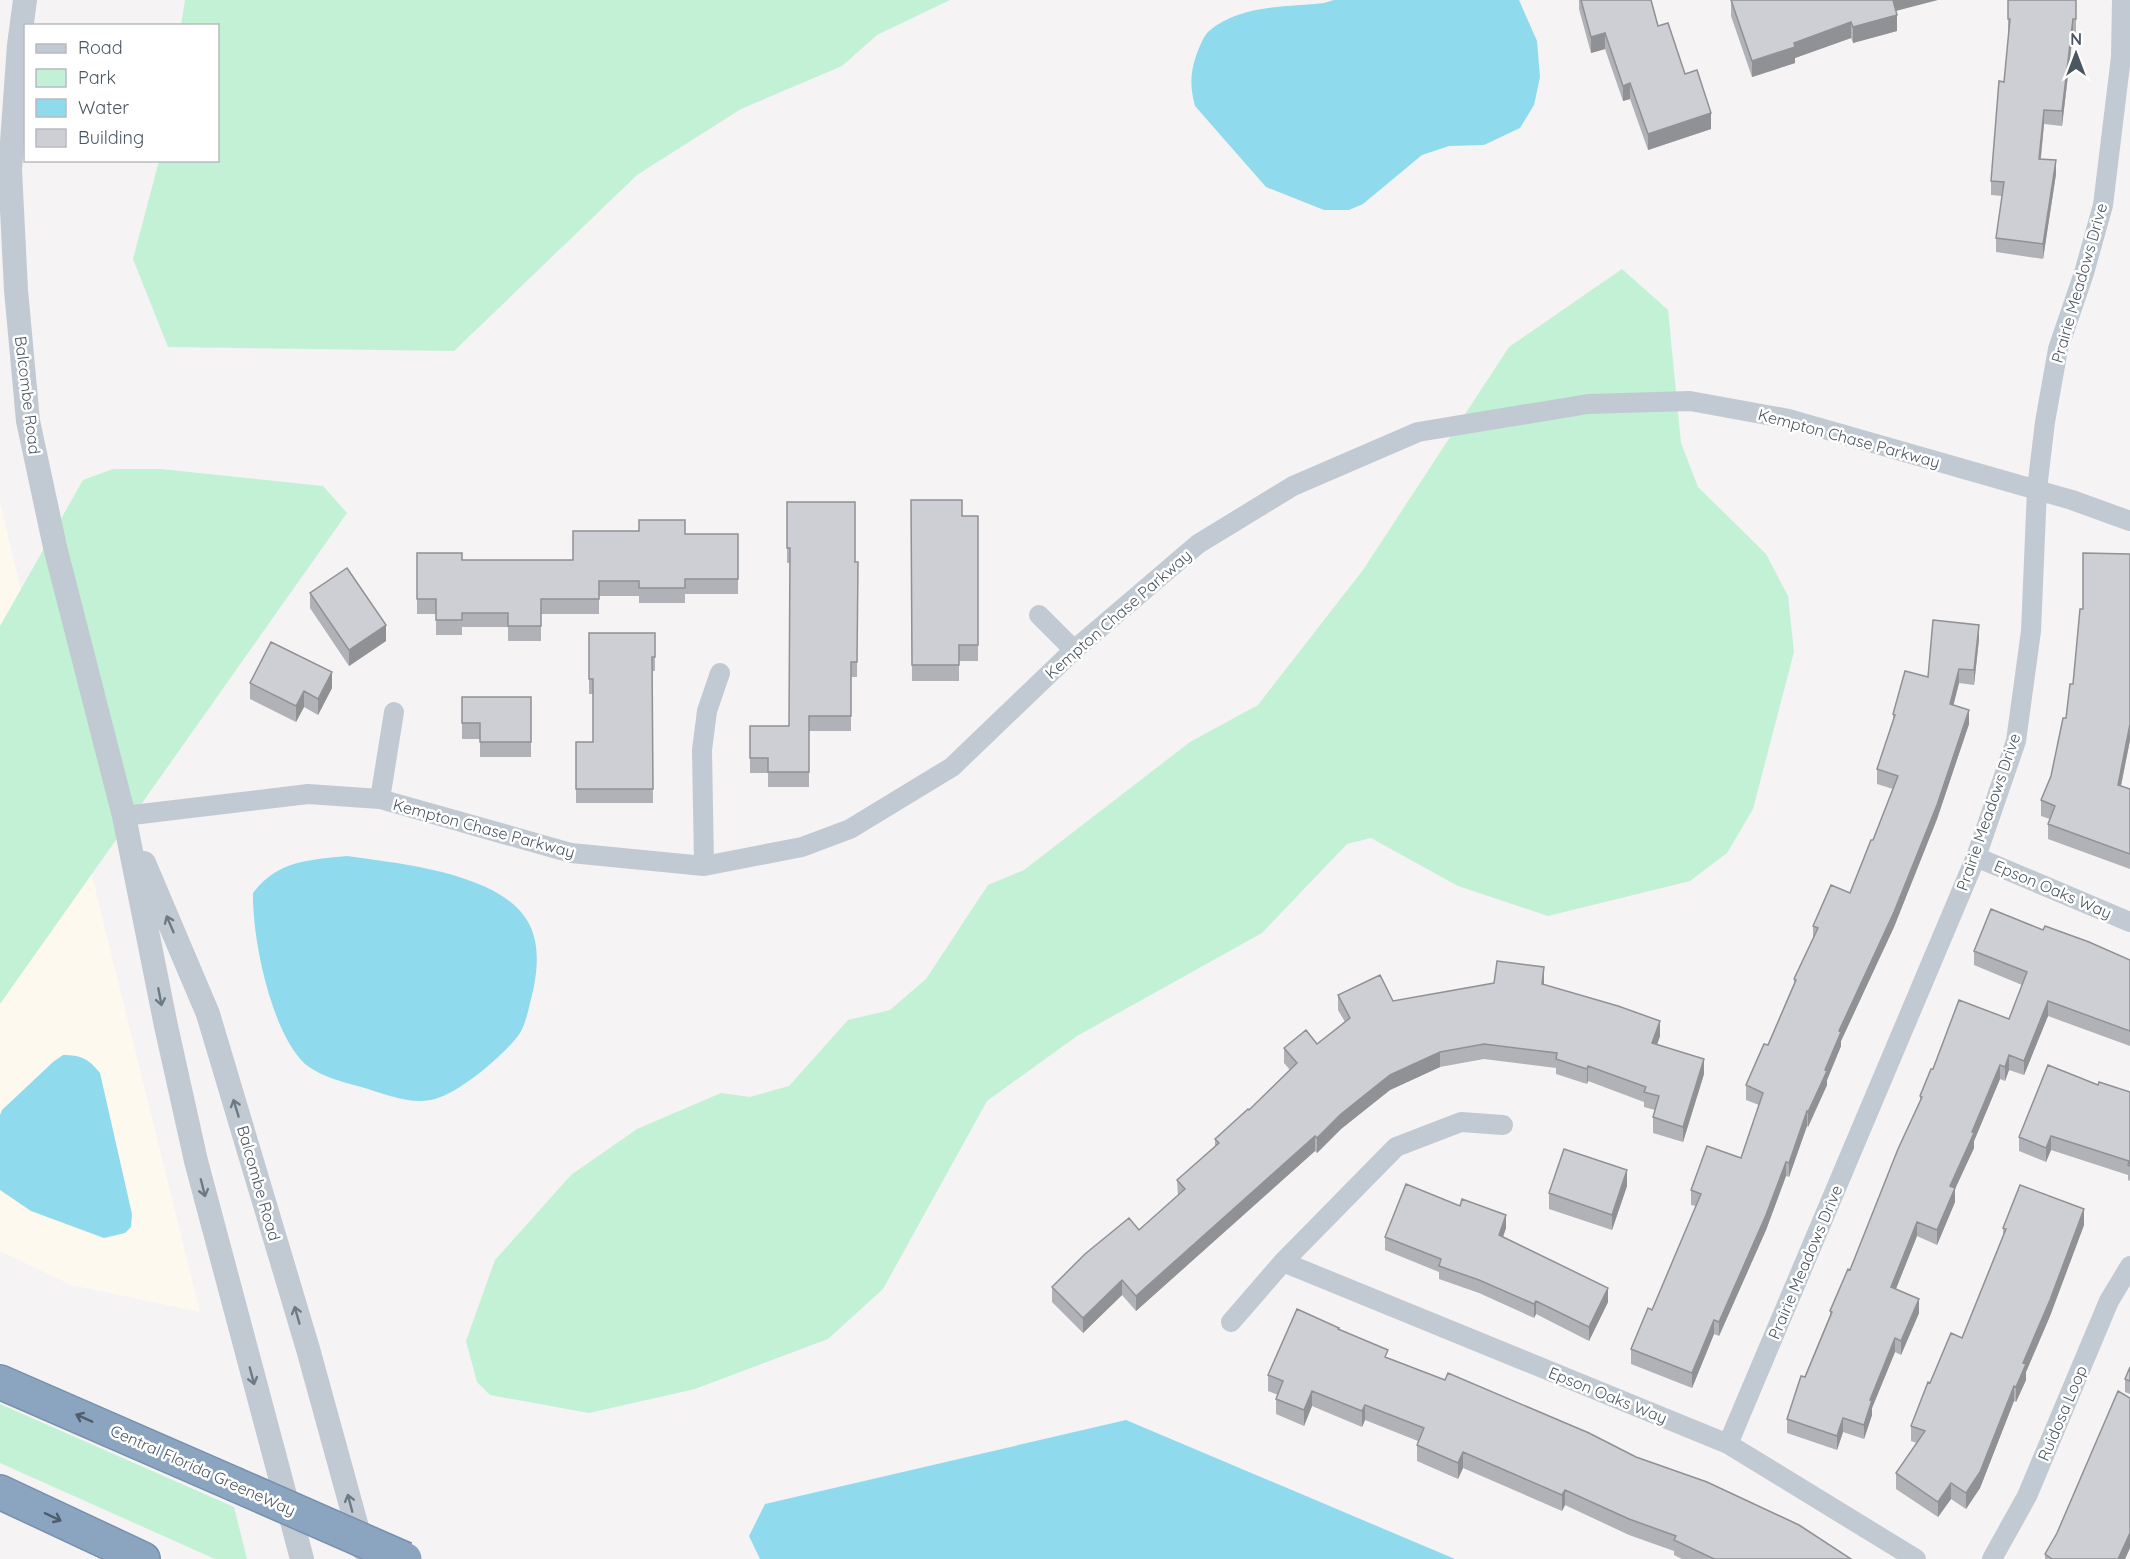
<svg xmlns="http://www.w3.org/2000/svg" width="2130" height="1559" viewBox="0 0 2130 1559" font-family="Quicksand,sans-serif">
  <rect width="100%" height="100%" fill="#f5f3f3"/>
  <path fill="#fdf9ef" d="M0,501l7,31 193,780 -129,-27 -71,-34z"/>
  <path fill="#c3f1d5" d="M185,0h765l-73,35 -35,31 -101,43 -104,66 -183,176 -286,-4 -35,-88 26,-98 59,-1v-134l-37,-1z
    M1622,269l46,41 13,133 17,44 68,67 22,42 6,56 -41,157 -26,44 -37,28 -142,35 -90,-30 -87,-48 -24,6 -85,89 -185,103 -90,65 -104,188 -55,50 -133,50 -106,24 -99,-18 -13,-13 -11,-41 29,-81 76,-85 66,-46 84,-36 29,4 39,-11 59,-66 42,-10 36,-31 62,-94 36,-15 166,-128 68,-37 105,-135 146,-223z
    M113,469h48l162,17 24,27 -347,491v-378l83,-146z
    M0,1404l234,103 13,52h-32l-215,-96z"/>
  <path fill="#90daee" d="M1334,0h185l18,41 3,36 -6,28 -14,23 -36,17 -35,1 -27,9 -59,49 -14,6h-25l-58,-23 -71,-81c-5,-19 -5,-32 1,-50 3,-7 7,-20 13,-25 31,-26 77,-24 115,-28z
    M347,856c50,7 140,16 174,56 22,25 17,61 9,91 -2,9 -5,22 -10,30 -14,21 -65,64 -90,67 -20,4 -43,-5 -62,-11 -20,-6 -46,-11 -63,-25 -34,-32 -53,-126 -52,-171 25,-33 56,-33 94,-37z
    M63,1055c18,0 26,4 37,18l32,141 -1,13 -6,6 -21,5 -73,-27 -31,-21v-75l2,-5 51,-48z
    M1126,1420l329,139h-695l-11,-23 16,-32z"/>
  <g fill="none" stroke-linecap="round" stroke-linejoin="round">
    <defs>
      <path id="motorway" d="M0,1382l234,102
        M0,1492l143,67"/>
    </defs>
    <use href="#motorway" stroke="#7690ad" stroke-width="36"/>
    <path stroke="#c1cad2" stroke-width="20" d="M1039,615l35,35
      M380,799l14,-87
      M124,816l184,-22 72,5 191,54 133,13 98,-19 48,-18 102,-62 122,-117 124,-106 95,-58 125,-54 170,-28 102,-3 99,18 283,81 58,21
      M1976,857l154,65
      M704,866l-2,-116 5,-39 13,-38
      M1283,1262l445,182 188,115
      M1231,1322l52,-60 113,-115 65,-25 42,3
      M1728,1444l248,-587 40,-116 15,-110 6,-142 8,-67 13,-73 26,-76 19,-68 18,-148 1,-57
      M1992,1559l35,-63 82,-195 21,-35"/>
    <path stroke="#c1cad2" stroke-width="24" d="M25,0l-6,45 -9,125 6,120 12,131 27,126 69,269 42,210 30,135 106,398
      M144,863l64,151 100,335 55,200"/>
    <use href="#motorway" stroke="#8ba5c1" stroke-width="33"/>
    <defs>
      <path id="motorway-bridge" d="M234,1484l171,75"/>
    </defs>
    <use href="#motorway-bridge" stroke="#7690ad" stroke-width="36" stroke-linecap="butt"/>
    <use href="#motorway-bridge" stroke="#8ba5c1" stroke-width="33"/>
  </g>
  <path fill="#b0b2b7" d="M1579,0h72l7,26 27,48 26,55 -63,21 -18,-51 -7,2 -18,-52 -14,4 -12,-44z
    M1731,0l165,11 1,20 -44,12 -2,-5 -56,20v5l-43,14 -21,-61z
    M2008,0h68v33h-3l-11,93 -18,-2 -3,35 15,15 -13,85 -47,-7v-14l6,-42 -11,-1v-14l13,-99 5,-49h-1z
    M911,500l51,16h16v145h-19v20h-47z
    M787,502l68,60h3l-1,115h-6v54h-42v56h-41v-14h-18v-47h39l1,-163h-3z
    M685,534h53v60h-53v9h-46v-7h-40v18h-58v27h-33v-14h-46v8h-26v-21h-19v-61l45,7h111z
    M2130,554v186l-9,46 9,3v80l-82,-30v-15l2,-5 -9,-3v-16l10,-24 15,-58 7,-34 10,-75z
    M310,593l76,48 -37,25 -39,-58z
    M589,633h66v38h-3l1,132h-77v-61h17v-48h-4z
    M1979,639l-5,46 -15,-2 -6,22 16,19 -32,95 -43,108 -53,114v5l-14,34v5l-19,42 -1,-1 -18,51 -3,-1 -20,54 -47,106 -5,-2 -22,54 -61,-24v-15l21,-39 44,-104 -5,-1v-15l50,-32 18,-53 -13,-5v-15l22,-40 26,-62v-4l19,-39v-14l37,-33 23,-53 20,-51 -16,-5v-15l16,-48v-7l35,-37z
    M250,683l82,5 -14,27 -14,-8 -8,15 -46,-23z
    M462,697h69v60h-51v-18h-18z
    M2043,930l87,30v86l-82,-30 -24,59 -15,-5 -4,11 -5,-2 -26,62v7l-19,41v13l-18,43 -20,-9 -21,53 23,24 -18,42 -6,-3 -23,56v7l-8,24 -21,-7 -6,18 -50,-17v-14l43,-104v-4l20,-41 70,-169v-5l13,-27 76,-50 13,-34 -48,-20v-14z
    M1544,982v3l116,51 -3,9 47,29 -21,68 -30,-9v-16l2,-7 -11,-3v-5l-56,-21 -1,3 -31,-10v-6l-72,-9 -44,8 -50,23 -49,39 -24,24 -2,-2 -179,160 -14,-16 -39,38 -31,-31v-15l87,-57 39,-34 -1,-16 38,-33v-8l34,-29 41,-40 -6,-7v-15l33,-4 28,-22 -7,-12v-15l55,6z
    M2098,1085l32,7v89l-2,-1v-5l-77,-25 -5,12 -27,-11v-14z
    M1627,1186l-15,44 -63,-21v-16z
    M2084,1225l-34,91 -24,56v8l-10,22 -2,-1 -34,87 -14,21 -15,-10 -13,18 -42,-28v-16l21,-30 -6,-2v-15l19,-43 32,-45 41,-103v-7z
    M1506,1228l-3,9 105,65 -19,39 -53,-27 -2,4 -55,-25 -40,-14v-7l-54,-22v-13z
    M1339,1330l49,28 248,99 215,102h-169l-8,-4v-4l-45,-16 -64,-30 -3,6 -99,-43 -5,11 -41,-18v-16l1,-4 -53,-21 -3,7 -50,-21 -8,20 -28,-12v-15l2,-4 -10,-4v-16z
    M2130,1367v27l-5,-2v-13z
    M2130,1398v150l-5,11h-80v-5l12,-21z"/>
  <path fill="#909195" d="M1892,0h46l-46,12z
    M1897,15v16l-44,12v-16z
    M2073,19v14l-11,93v-15z
    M1851,22v16l-56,20v5l-43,14v-16l42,-18z
    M1605,33v16l-14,4v-16z
    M1630,83v16l-7,2v-15z
    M2044,110v14l-5,49v-14z
    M1711,113v16l-63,21v-16z
    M2056,160v14l-13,85v-15z
    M386,625v16l-37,25v-16z
    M1979,625v14l-5,46v-15z
    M1959,669v14l-9,36v-15z
    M332,672v16l-14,27v-16z
    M304,691v16l-8,15v-16z
    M1969,710v14l-32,95 -43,108 -53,114v5l-14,34v5l-19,42v-15l31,-81z
    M2130,724v16l-12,60v-15z
    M1544,967v15l-2,18v-16z
    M2048,1001v15l-24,59v-14z
    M1660,1021v15l-8,22v-15z
    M1440,1052v15l-50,23 -49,39 -24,24v-15l24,-24 49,-39z
    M2009,1055v15l-4,11v-14z
    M1704,1059v15l-21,68v-15z
    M2000,1065v14l-26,62v7l-19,41v13l-18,43v-15l13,-44z
    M1588,1066v15l-1,3v-15z
    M1807,1111v15l-18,51v-14z
    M1315,1136v15l-179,160v-15z
    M2051,1136v14l-5,12v-14z
    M1786,1162v14l-20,54 -47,106v-14z
    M1627,1170v16l-15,44v-15z
    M2084,1209v16l-34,91 -24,56v8l-10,22v-15l7,-24z
    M1506,1215v13l-7,20v-13z
    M1917,1222v14l-26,65v-14z
    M1122,1280v15l-39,38v-15z
    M1608,1288v14l-19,39v-14z
    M1919,1299v14l-18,42v-14z
    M1536,1301v13l-2,4v-14z
    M1714,1320v14l-22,54v-15z
    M1895,1338v14l-23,56v7l-8,24v-14l6,-25z
    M2014,1386v15l-34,87 -14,21v-16z
    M1312,1391v15l-8,20v-16z
    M1365,1405v15l-3,7v-16z
    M1843,1418v14l-6,18v-14z
    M1463,1452v16l-5,11v-16z
    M1951,1483v16l-13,18v-15z
    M1565,1490v15l-3,6v-16z
    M2130,1533v15l-5,11h-7z"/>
  <path fill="#cdcfd5" stroke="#909195" stroke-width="1.5" d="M1581,0h70l7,26 10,-3 17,51 12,-4 14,43 -63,21 -18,-51 -7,3 -18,-53 -14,4z
    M1731,0h162l4,15 -44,12 -2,-5 -57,21 1,4 -43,14z
    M2008,0h68v19h-3l-11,92 -18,-1 -5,49 17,1 -13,84 -47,-6 8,-56 -13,-1 8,-100 5,1 6,-63h-2z
    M911,500h51v16h16v129h-19v20h-47z
    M787,502h68v60h3l-1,100h-6v54h-42v56h-41v-14h-18v-32h39l1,-178h-3z
    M639,520h46v14h53v45h-53v9h-46v-7h-40v18h-58v27h-33v-13h-46v7h-26v-21h-19v-46h45v7h111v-29h66z
    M2083,553l47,1v170l-12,61 12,4v65l-82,-30 7,-18 -14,-6 10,-24 12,-58h3l4,-34h3l7,-75h3z
    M347,568l39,57 -37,25 -39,-57z
    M1933,620l46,5 -5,45 -15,-1 -9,35 19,6 -32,95 -43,107 -55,119 2,1 -16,38 2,1 -19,41 -1,-1 -18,52 -3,-1 -20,53 -47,107 -5,-2 -22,53 -61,-24 17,-41 4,2 49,-116 -10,-4 16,-44 34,12 22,-65 -17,-8 18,-41 4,1 28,-65 -2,-1 24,-51 -5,-2 18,-41 19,8 21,-53h2l25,-64 -21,-7 18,-54 -2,-1 12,-43 23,6z
    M589,633h66v24h-3l1,132h-77v-47h17v-63h-4z
    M271,642l61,30 -14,27 -14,-8 -8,15 -46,-23z
    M462,697h69v45h-51v-19h-18z
    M1991,909l52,21 2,-4 44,16 41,18v71l-82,-30 -24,60 -15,-6 -4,12 -5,-2 -28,67 2,1 -24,53 5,2 -18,42 -20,-8 -26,65 28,12 -18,42 -6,-3 -25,62h2l-8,25 -21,-7 -6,18 -50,-17 14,-43 4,1 27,-65 -2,-1 18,-42 2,1 48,-121 24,-52 -2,-1 11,-27h2l26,-69 50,19 18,-47 -53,-21z
    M1497,961l47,6 -2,17 76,22 42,15 -8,22 52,16 -21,68 -30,-10 6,-21 -15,-4 2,-5 -58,-21 -1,3 -31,-10 1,-6 -73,-9 -44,8 -50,23 -49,39 -24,24 -2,-2 -179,160 -14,-16 -39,38 -31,-31 33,-33 44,-36 10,12 46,-41 -8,-9 42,-37 -4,-4 33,-30 1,1 48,-47 -13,-15 22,-18 11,14 33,-26 -12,-23 42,-20 13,26 101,-18z
    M2048,1065l50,20 1,-3 31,10v74l-2,-1 1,-4 -78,-25 -5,12 -27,-11z
    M1564,1149l63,21 -15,45 -63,-22z
    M1406,1184l54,22 2,-7 44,16 -7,20 109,53 -19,39 -53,-26 -2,3 -55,-24 -40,-14 2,-7 -56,-22z
    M2020,1185l64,24 -34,91 -27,63 3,1 -10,23 -2,-1 -34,86 -14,21 -15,-10 -13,19 -42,-29 29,-42 -14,-5 17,-44 2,1 21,-50 11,5 44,-109 -3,-1z
    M1297,1309l42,19 -1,1 50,21 -3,7 60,23 3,-7 141,60 47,24 71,25 92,43 52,34h-137l-40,-19 2,-4 -47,-17 -64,-29 -3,5 -99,-43 -5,11 -41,-18 7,-17 -59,-23 -3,6 -50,-20 -8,19 -28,-11 7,-18 -15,-6z
    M2130,1367v14l-5,-2z
    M2118,1391l12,7v135l-12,26h-66l-7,-5 12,-21z"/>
  <defs><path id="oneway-shaft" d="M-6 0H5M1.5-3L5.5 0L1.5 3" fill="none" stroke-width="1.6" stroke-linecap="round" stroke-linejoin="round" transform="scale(1.5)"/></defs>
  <g stroke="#6e7983">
    <use href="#oneway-shaft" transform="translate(170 924) rotate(-113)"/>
    <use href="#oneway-shaft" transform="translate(160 997) rotate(79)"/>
    <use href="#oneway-shaft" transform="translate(236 1108) rotate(-107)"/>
    <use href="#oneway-shaft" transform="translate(203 1188) rotate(76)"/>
    <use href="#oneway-shaft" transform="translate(297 1315) rotate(-106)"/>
    <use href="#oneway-shaft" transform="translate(252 1376) rotate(75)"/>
    <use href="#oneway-shaft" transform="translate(350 1503) rotate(-105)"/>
  </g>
  <g stroke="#505e6b">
    <use href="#oneway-shaft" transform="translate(84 1418) rotate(-156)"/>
    <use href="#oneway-shaft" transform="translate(53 1517) rotate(25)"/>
  </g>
  <g text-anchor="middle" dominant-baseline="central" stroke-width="5" stroke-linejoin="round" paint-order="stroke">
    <g font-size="16" fill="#4a5661" stroke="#fff">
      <text transform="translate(2079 283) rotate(-74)">Prairie Meadows Drive</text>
      <text transform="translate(28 395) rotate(83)">Balcombe Road</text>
      <text transform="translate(1849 438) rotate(15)">Kempton Chase Parkway</text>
      <text transform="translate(1118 614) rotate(-41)">Kempton Chase Parkway</text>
      <text transform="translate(1988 812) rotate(-71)">Prairie Meadows Drive</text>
      <text transform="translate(484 828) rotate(15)">Kempton Chase Parkway</text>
      <text transform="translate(2053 889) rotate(23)">Epson Oaks Way</text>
      <text transform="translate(259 1183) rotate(74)">Balcombe Road</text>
      <text transform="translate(1805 1262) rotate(-67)">Prairie Meadows Drive</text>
      <text transform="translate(1608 1395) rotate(22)">Epson Oaks Way</text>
      <text transform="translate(2062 1413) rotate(-67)">Ruidosa Loop</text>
      <text transform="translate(203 1470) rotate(24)">Central Florida GreeneWay</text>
    </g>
  </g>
  <rect x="24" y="24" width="195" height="138" fill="#ffffff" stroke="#b7bbc0" stroke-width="1.5"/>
  <rect x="36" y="44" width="30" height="9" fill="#c1cad2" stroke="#b7bbc0" stroke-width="1.5"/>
  <text x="78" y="54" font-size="18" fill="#4a5661">Road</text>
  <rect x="36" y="69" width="30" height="18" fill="#c3f1d5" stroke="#b7bbc0" stroke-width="1.5"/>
  <text x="78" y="84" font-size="18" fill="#4a5661">Park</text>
  <rect x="36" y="99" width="30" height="18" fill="#90daee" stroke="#b7bbc0" stroke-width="1.5"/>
  <text x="78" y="114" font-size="18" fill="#4a5661">Water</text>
  <rect x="36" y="129" width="30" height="18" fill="#cdcfd5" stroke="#b7bbc0" stroke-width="1.5"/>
  <text x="78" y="144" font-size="18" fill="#4a5661">Building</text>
  <g transform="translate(2076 54)" stroke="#ffffff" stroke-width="4.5" paint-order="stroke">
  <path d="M0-4.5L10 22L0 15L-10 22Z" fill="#4a5661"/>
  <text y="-9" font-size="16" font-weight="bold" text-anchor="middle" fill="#4a5661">N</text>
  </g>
</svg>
